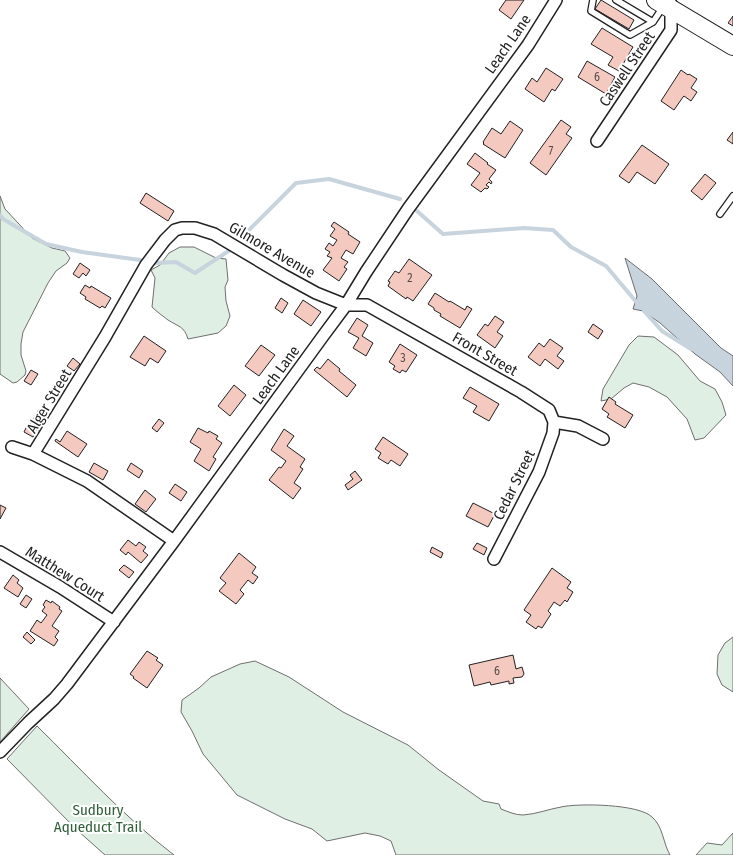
<svg xmlns="http://www.w3.org/2000/svg" width="733" height="855" viewBox="0 0 733 855" font-family="'Fira Sans Condensed',sans-serif">
  <rect width="100%" height="100%" fill="#fff"/>
  <path fill="#e0efe3" stroke="#6f6f6f" d="M0,196l5,13 27,29 20,10 13,3 5,7 -3,5 -11,8 -8,12 -25,49 -2,12v11l5,16 -1,4 -8,7 -4,1 -13,-9z
    M180,247h14l22,11 10,1 2,21 -3,7 1,14 4,15 -4,10 -8,7 -30,6c-4,-13 -9,-12 -20,-19 -5,-4 -11,-8 -16,-13l3,-29 -4,-8 9,-5 9,-12z
    M638,336l16,1 24,18 22,26 15,8 7,13 4,13 -22,23 -9,2 -8,-21 -20,-22 -18,-10 -16,-4 -9,5 -13,11 -10,2 2,-12 26,-44z
    M733,637v55l-11,-7 -5,-11 1,-19 7,-12z
    M255,661l34,16 54,35 65,33 31,25 44,31 16,3 2,5c8,3 14,6 22,6 14,-1 26,-6 38,-8 18,-4 78,-3 91,10 11,9 11,26 18,38h-274l-5,-14 -11,-5 -15,-3 -38,8 -15,-12 -27,-10 -48,-24 -34,-41 -11,-23 -11,-19 1,-12 17,-12 12,-11 29,-13z
    M0,678l29,31 -29,33z
    M37,726c45,44 87,91 137,129h-69l-28,-25 -70,-71z
    M733,833v22h-37l11,-12 15,2z"/>
  <path fill="#c7d3dd" stroke="#6f6f6f" d="M625,258l27,21 69,69 12,8v30l-13,-14 -25,-18 -35,-31 -17,-12 -10,-2 4,-13z"/>
  <g fill="none" stroke-linecap="round" stroke-linejoin="round">
    <path stroke="#c7d3dd" stroke-width="4" d="M417,211l26,23 81,-6 29,2 18,17 35,19 32,38
      M0,215l3,4 43,25 36,8 58,8
      M243,236l53,-53 33,-4 71,20
      M155,263l21,-1 19,11 35,-23
      M644,311l18,20 29,18"/>
  </g>
  <path fill="#f3c9c0" stroke="#222" d="M506,0h18l-13,19 -12,-9z
    M601,0l33,20 -5,9 -34,-20z
    M733,16v10l-5,-3z
    M602,28l31,19 -14,24 -11,-6 5,-8 -22,-13z
    M587,61l28,16 -9,17 -28,-17z
    M546,68l17,11 -8,12 -3,-2 -8,13 -19,-13 7,-11 5,4z
    M681,70l7,5 1,-1 8,5 -6,9 6,4 -6,9 -7,-5 -1,1 -9,13 -13,-9z
    M561,120l10,7 -5,7 6,4 -26,37 -16,-12z
    M510,121l13,9 -18,28 -22,-14 1,-1 -1,-1 9,-14 9,6z
    M733,132v12l-6,-4z
    M642,145l27,19 -14,20 -18,-12 -8,11 -10,-7z
    M475,153l13,10 -1,1 9,6 -7,9 3,3 -1,2 -2,-2 -3,3 3,2 -2,2 -2,-1 -4,4 -10,-7 9,-12 -13,-9z
    M705,174l11,9 -14,17 -11,-9z
    M146,193l28,18 -6,10 -28,-18z
    M334,222l15,10 -1,2 12,8 -7,12 -7,-4 -5,8 7,4 -4,5 3,2 -8,12 -16,-11 9,-12 -5,-2 3,-4 -5,-3 4,-6 4,3 4,-6 -7,-4 5,-7 -4,-3z
    M409,259l23,16 -19,26 -6,-4 -1,2 -18,-13 2,-4 -2,-1 7,-10 4,2z
    M80,263l10,7 -4,6 -3,-3 -4,5 -6,-4z
    M85,285l5,3 1,-2 20,12 -6,10 -3,-2 -2,2 -15,-9 1,-2 -6,-4z
    M435,293l14,9 1,-1 15,9 2,-4 5,3 -12,19 -20,-12 1,-2 -7,-4v-2l-6,-4z
    M281,298l7,5 -6,10 -7,-5z
    M303,300l18,12 -10,14 -17,-12z
    M495,316l9,6 -7,10 6,4 -8,12 -18,-13 8,-11 3,2z
    M357,318l11,7 -6,11 11,7 -7,13 -13,-8 6,-10 -11,-6z
    M593,324l10,7 -5,8 -10,-7z
    M144,336l22,15 -8,12 -8,-5 -5,8 -15,-9z
    M550,339l13,9 -6,8 7,5 -6,8 -13,-10 -5,7 -12,-9 11,-14 5,4z
    M400,344l17,11 -11,17 -4,-2 -2,3 -7,-4 2,-3 -6,-4z
    M261,345l14,10 -16,21 -14,-10z
    M73,358l7,6 -6,7 -7,-5z
    M328,359l12,10 -1,2 17,14 -9,12 -33,-27 3,-3 3,2z
    M31,370l7,4 -7,11 -7,-4z
    M234,385l12,10 -16,21 -12,-10z
    M470,387l29,17 -10,17 -16,-9 4,-6 -14,-8z
    M609,397l7,5 -1,2 18,11 -8,13 -18,-11 2,-3 -7,-5z
    M39,409l9,5 -9,17 -2,-2 -4,8 -9,-5 4,-8 2,1z
    M159,419l5,4 -7,9 -5,-4z
    M198,428l10,5 1,-2 9,5 -2,3 6,4 -9,14 3,2 -7,12 -15,-10 7,-12 -11,-7z
    M284,429l10,7 -7,10 18,13 -5,8 3,2 -9,14 7,5 -8,11 -24,-19 10,-13 2,1 5,-7 -15,-11z
    M67,431l20,13 -9,13 -23,-16 1,-2 4,3z
    M383,437l25,17 -8,12 -9,-6 -3,4 -10,-6 3,-5 -6,-4z
    M94,463l14,8 -5,9 -14,-8z
    M131,463l12,8 -4,7 -12,-8z
    M355,471l7,9 -14,10 -3,-5 8,-6 -3,-4z
    M175,484l12,8 -6,9 -12,-8z
    M145,490l11,9 -10,13 -11,-8z
    M473,503l22,11 -7,13 -22,-11z
    M0,505l6,3 -6,11z
    M128,540l8,6 3,-4 7,5 -3,4 5,4 -7,8 -13,-11 -2,3 -6,-5z
    M477,543l10,5 -3,7 -11,-6z
    M432,547l11,6 -2,5 -11,-6z
    M239,553l17,14 -4,6 6,4 -5,7 -5,-4 -8,10 4,4 -8,10 -17,-13 7,-8 -6,-5z
    M124,565l10,7 -5,6 -10,-8z
    M552,568l19,14 -4,6 6,4 -6,10 -2,-2 -5,6 -6,-4 -6,9 3,3 -9,14 -4,-2 -2,3 -10,-7 5,-7 -7,-5z
    M13,575l6,5 -2,3 6,5 -5,9 -14,-9z
    M26,595l6,4 -6,9 -6,-4z
    M46,600l5,3 1,-2 8,6 -1,2 3,2 -10,15 7,5 -4,6 3,3 -4,6 -24,-15 7,-11 4,3 6,-8 -5,-4 3,-4 -2,-2z
    M27,632l8,8 -4,4 -8,-7z
    M147,651l11,7 -2,2 7,5 -16,23 -14,-10 1,-1 -4,-3z
    M513,655l3,14 6,-2 2,7 -2,3 -9,1 1,5 -5,1v-3l-18,4 -1,-3 -16,4 -5,-21z"/>
  <g fill="none" stroke-linecap="round" stroke-linejoin="round">
    <defs>
      <path id="service" d="M593,0l-2,11 39,24 23,-13
        M616,0l37,22 10,-15
        M720,214l13,-18"/>
      <path id="minor" d="M597,141l74,-111v-26
        M554,422l24,4 25,13
        M12,447l21,7 54,27 87,60
        M33,454l72,-117 41,-72 19,-25 10,-10 7,-2h13l19,6 69,41 33,18 30,12h21l154,87 28,18 5,12 -1,11 -14,39 -45,87
        M0,552l60,35 54,35
        M0,752l28,-29 26,-24 13,-15 107,-143 149,-205 23,-31 20,-33 42,-63 120,-164 28,-45"/>
      <path id="primary" d="M656,0l77,46"/>
    </defs>
    <use href="#service" stroke="#222" stroke-width="8"/>
    <use href="#minor" stroke="#222" stroke-width="14"/>
    <use href="#primary" stroke="#222" stroke-width="20"/>
    <use href="#service" stroke="#fff" stroke-width="5.5"/>
    <use href="#minor" stroke="#fff" stroke-width="11"/>
    <use href="#primary" stroke="#fff" stroke-width="18"/>
  </g>
  <g text-anchor="middle" dominant-baseline="central" stroke-width="4" stroke-linejoin="round" paint-order="stroke">
    <g font-size="12" fill="#564c4a">
      <text x="597" y="77">6</text>
      <text x="551" y="151">7</text>
      <text x="410" y="278">2</text>
      <text x="403" y="358">3</text>
      <text x="497" y="671">6</text>
    </g>
    <g font-size="15" fill="#222" stroke="#fff">
      <text transform="translate(508 44) rotate(-55)">Leach Lane</text>
      <text transform="translate(627 69) rotate(-56)">Caswell Street</text>
      <text transform="translate(272 250) rotate(30)">Gilmore Avenue</text>
      <text transform="translate(485 354) rotate(30)">Front Street</text>
      <text transform="translate(276 375) rotate(-54)">Leach Lane</text>
      <text transform="translate(49 401) rotate(-59)">Alger Street</text>
      <text transform="translate(514 485) rotate(-64)">Cedar Street</text>
      <text transform="translate(65 574) rotate(32)">Matthew Court</text>
    </g>
    <g font-size="15" fill="#2f5e38" stroke="#fff">
      <text x="98" y="810">Sudbury<tspan x="98" dy="17">Aqueduct Trail</tspan></text>
    </g>
  </g>
</svg>
